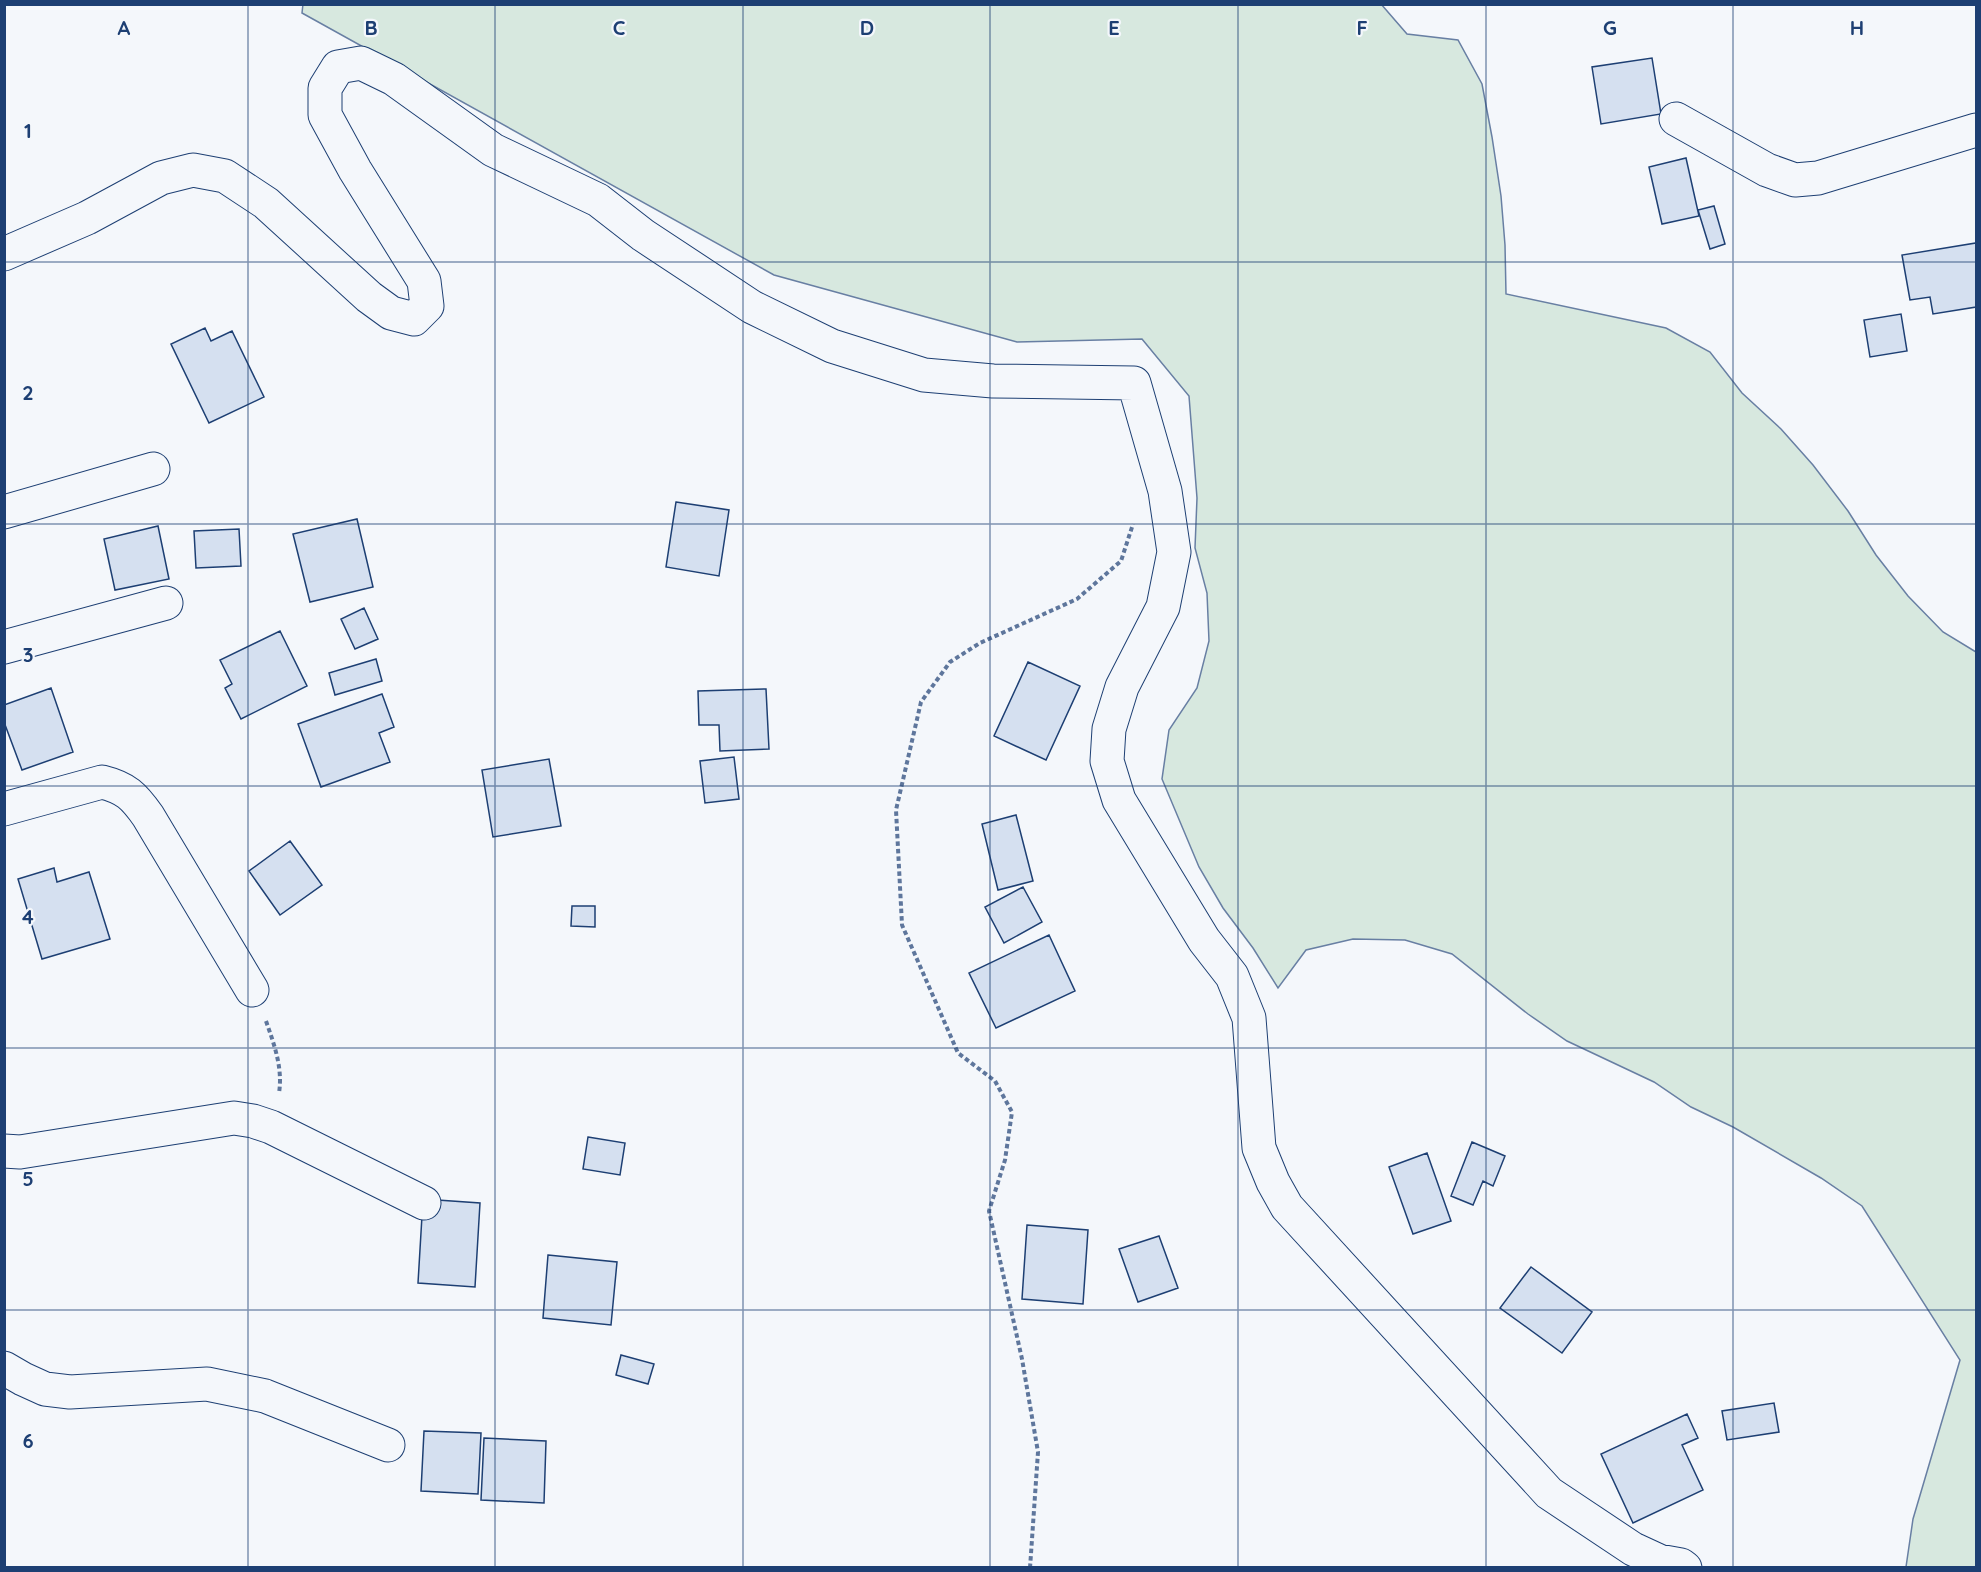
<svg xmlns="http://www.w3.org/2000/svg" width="1981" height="1572" viewBox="0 0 1981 1572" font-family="Quicksand,sans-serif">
  <rect width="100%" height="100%" fill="#f4f7fb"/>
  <path fill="#d7e8df" stroke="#687fa3" stroke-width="1.5" d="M303,4h1078l26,30 51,6 24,44 10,53 9,59 4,49 1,49 160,34 44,24 32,41 39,36 32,36 35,46 28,44 32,41 35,36 33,20v915h-70l7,-48 47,-159 -98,-154 -41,-28 -88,-51 -42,-20 -37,-25 -87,-41 -39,-27 -76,-60 -47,-14 -52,-1 -47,11 -28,38 -25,-40 -30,-40 -24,-41 -37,-88 7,-49 28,-42 12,-47 -2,-48 -12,-45 2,-50 -8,-102 -47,-57 -125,3 -243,-67 -472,-262z"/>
  <path fill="#d5e0f0" stroke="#1d3f73" stroke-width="1.5" d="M1652,58l9,56 -60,10 -9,-57z
    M1686,158l13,58 -37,8 -13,-57z
    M1714,206l11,38 -15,5 -12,-39z
    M1976,243v64l-43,7 -3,-17 -20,3 -8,-45z
    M1901,314l6,37 -37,6 -6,-37z
    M205,328l6,13 21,-10 32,66 -55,26 -38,-79z
    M676,502l53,8 -10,66 -53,-9z
    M357,519l16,68 -63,15 -17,-68z
    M158,526l11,53 -54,11 -11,-51z
    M239,529l2,37 -45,2 -2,-37z
    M364,608l14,31 -23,10 -14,-30z
    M280,631l27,55 -66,33 -16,-31 7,-4 -12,-24z
    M376,659l6,22 -47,14 -6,-22z
    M1028,662l52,24 -34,74 -52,-24z
    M51,688l22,64 -51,18 -18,-48v-17z
    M766,689l3,60 -49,2 -1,-26h-20l-1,-34z
    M382,694l12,33 -15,6 11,29 -69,25 -23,-63z
    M734,757l5,42 -34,4 -5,-42z
    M549,759l12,67 -68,11 -11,-67z
    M1016,815l17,66 -35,9 -16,-66z
    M290,841l32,44 -42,30 -31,-44z
    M54,868l3,14 32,-10 21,67 -68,20 -24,-80z
    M1023,887l19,35 -38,21 -19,-36z
    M572,906h23v21l-24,-1z
    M1049,935l26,56 -79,37 -27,-55z
    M588,1137l37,6 -5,32 -37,-6z
    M1472,1142l33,14 -12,30 -10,-5 -10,24 -22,-9z
    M1427,1153l24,68 -38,13 -24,-67z
    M423,1199l57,4 -5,84 -57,-4z
    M1027,1225l61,5 -5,74 -61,-5z
    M1159,1236l19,52 -40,14 -19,-53z
    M548,1255l69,7 -6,63 -68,-7z
    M1531,1267l61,45 -30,41 -62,-45z
    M621,1355l33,9 -6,20 -32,-9z
    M1774,1403l5,29 -52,8 -5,-29z
    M1687,1414l11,24 -16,7 21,45 -70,33 -32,-69z
    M424,1431l57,2 -3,61 -57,-3z
    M484,1438l62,3 -2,62 -63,-3z"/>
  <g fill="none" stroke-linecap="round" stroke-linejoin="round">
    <defs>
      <path id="minor" d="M1676,119l91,51 28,10 23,-2 158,-48
        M4,254l83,-36 74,-40 32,-8 32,6 41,27 103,94 22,16 23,6 13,-13 -3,-25 -69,-111 -30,-55v-27l13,-21 23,-4 33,16 99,71 105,50 45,35 109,72 80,39 92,29 69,6 141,2 31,108 9,61 -11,55 -41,80 -13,42 -2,32 12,39 85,140 28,36 17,42 10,130 14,34 14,25 262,286 84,56 26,12 22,4 4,3
        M4,512l149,-43
        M4,647l162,-44
        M4,809l98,-27c24,6 32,14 46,34l104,174
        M4,1151l16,1 214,-34 19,3 18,6 153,76
        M4,1368l19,11 22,10 25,3 137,-8 58,12 123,49"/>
    </defs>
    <use href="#minor" stroke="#1d3f73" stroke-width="35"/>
    <path stroke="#5e769c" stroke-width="4" stroke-dasharray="4.5 3" stroke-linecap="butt" d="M266,1021c8,23 17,47 13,72
      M1030,1568l8,-116 -16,-93 -33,-148 16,-51 7,-48 -17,-31 -37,-28 -56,-128 -6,-115 25,-108 29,-40 30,-19 97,-44 44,-38 12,-37"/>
    <use href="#minor" stroke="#f4f7fb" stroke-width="33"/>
  </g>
  <path fill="none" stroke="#1d3f73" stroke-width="1.5" stroke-opacity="0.55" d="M248,4v1564M495,4v1564M743,4v1564M990,4v1564M1238,4v1564M1486,4v1564M1733,4v1564M4,262h1972M4,524h1972M4,786h1972M4,1048h1972M4,1310h1972"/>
  <g font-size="20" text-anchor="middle" font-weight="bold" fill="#1d3f73" stroke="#f4f7fb" stroke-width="4.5" stroke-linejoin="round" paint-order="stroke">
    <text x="124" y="35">A</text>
    <text x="371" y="35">B</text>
    <text x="619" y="35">C</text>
    <text x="867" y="35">D</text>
    <text x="1114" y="35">E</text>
    <text x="1362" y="35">F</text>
    <text x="1610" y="35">G</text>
    <text x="1857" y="35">H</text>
    <text x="28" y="138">1</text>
    <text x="28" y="400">2</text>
    <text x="28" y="662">3</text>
    <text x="28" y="924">4</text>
    <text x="28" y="1186">5</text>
    <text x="28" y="1448">6</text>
  </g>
  <rect width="1981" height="1572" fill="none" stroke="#1d3f73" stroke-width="12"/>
</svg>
